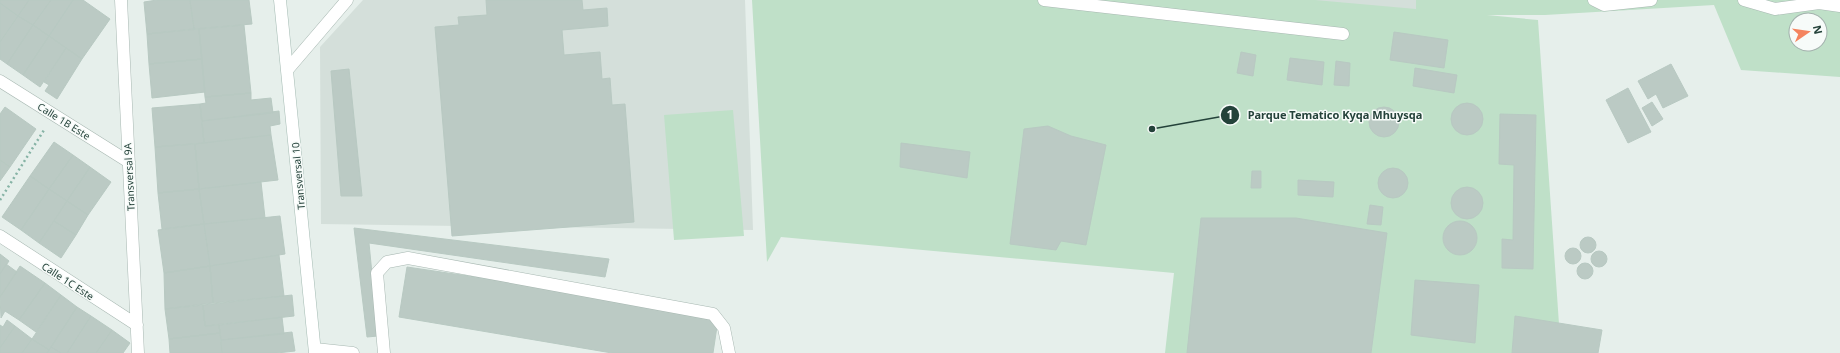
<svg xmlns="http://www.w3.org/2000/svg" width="1840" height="353" viewBox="0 0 1840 353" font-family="'Noto Sans',sans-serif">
  <rect width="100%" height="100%" fill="#e6efeb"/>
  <path fill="#d4dfda" d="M363,0h382l8,230 -432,-6 -1,-177z
    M1284,0h132v15z"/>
  <path fill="#bfe0c8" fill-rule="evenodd" d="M752,0h563l101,9v-9h424v77l-99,-7 -27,-65 -169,10h-58l51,5 23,333h-396l9,-80 -393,-36 -14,25zM1796,20h24v24h-24z
    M733,110l11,126 -70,4 -10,-125z"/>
  <path fill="#bbcac4" stroke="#b8c9c2" d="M0,0h29l-11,16 -18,-13z
    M29,0h22l-18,25 -15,-9z
    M51,0h22l-24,36 -16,-11z
    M73,0h10l27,19 -28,40 -33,-23z
    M157,0h33l4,29 -47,5 -3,-32z
    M190,0h59l3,24 -58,5z
    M486,0h96l1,10 24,-2 1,18 -46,4 2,25 36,-3 2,27 8,-1 2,27 13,-1 9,118 -182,14 -17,-209 24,-2 -1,-8 29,-2z
    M0,3l18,13 -18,26z
    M18,16l15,9 -26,39 -7,-5v-17z
    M33,25l16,11 -26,39 -16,-11z
    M244,25l7,68 -46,4 -6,-68z
    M199,29l3,30 -53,5 -2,-30z
    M1394,32l54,8 -4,28 -54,-8z
    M49,36l17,12 -26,39 -17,-12z
    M66,48l16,11 -25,40 -12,-8 4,-6 -5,-3z
    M1241,52l15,3 -3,21 -16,-3z
    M1290,58l34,4 -2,23 -35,-5z
    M202,59l3,33 -53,6 -3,-34z
    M1336,61l14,2 -1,23 -15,-1z
    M1671,64l17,32 -25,12 -7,-14 -8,5 -10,-18z
    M1415,68l42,7 -3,18 -41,-7z
    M349,69l13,127h-21l-10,-125z
    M1628,88l23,44 -23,11 -22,-43z
    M251,93v7l20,-2 2,15 -71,8 -2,-17 6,-1 -1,-6z
    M1652,102l11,17 -11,7 -10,-18z
    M1451 119a16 16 0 1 1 32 0a16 16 0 1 1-32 0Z
    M200,104l4,39 -49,4 -3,-39z
    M1369 122a15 15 0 1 1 30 0a15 15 0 1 1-30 0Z
    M5,107l31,22 -26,38 -10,-7v-46z
    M279,111l1,13 -10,2 1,9 -67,8 -2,-22z
    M1500,114l36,1 -3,154 -31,-1v-29l11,1 1,-75 -15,-1z
    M1048,126l23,10 35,9 -20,100 -25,-4 -5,9 -46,-6 14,-115z
    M271,135l7,45 -79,9 -4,-45z
    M54,142l19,13 -24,34 -19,-13z
    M901,143l69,9 -3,26 -67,-11z
    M195,144l4,45 -41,4 -3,-46z
    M73,155l17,12 -23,34 -18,-12z
    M0,160l10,7 -10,14z
    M90,167l21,15 -23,33 -21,-14z
    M1378 183a15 15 0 1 1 30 0a15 15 0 1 1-30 0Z
    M1252,171h9v17h-10z
    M30,176l19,13 -28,41 -19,-13z
    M1298,180l36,2 -1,15 -35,-2z
    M261,182l4,36 -61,6 -5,-35z
    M1451 203a16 16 0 1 1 32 0a16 16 0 1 1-32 0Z
    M49,189l18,12 -28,42 -18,-13z
    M199,189l5,35 -42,5 -4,-36z
    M67,201l21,14 -12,20 -22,-14z
    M1370,205l13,2 -2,18 -14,-1z
    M280,216l5,38 -75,12 -6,-42z
    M1201,218h95l91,15 -16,120h-184z
    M54,221l22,14 -15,23 -22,-15z
    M1443 238a17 17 0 1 1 34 0a17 17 0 1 1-34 0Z
    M204,224l6,42 -46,7 -6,-43z
    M354,228l255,31 -4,18 -236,-34 9,93 -11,1z
    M1580 245a8 8 0 1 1 16 0a8 8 0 1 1-16 0Z
    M1565 256a8 8 0 1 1 16 0a8 8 0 1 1-16 0Z
    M1591 259a8 8 0 1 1 16 0a8 8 0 1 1-16 0Z
    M0,254l9,7 -9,13z
    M279,255l5,41 -71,7 -3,-37z
    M1577 271a8 8 0 1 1 16 0a8 8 0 1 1-16 0Z
    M6,264l11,8 -17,25v-23z
    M20,266l25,17 -26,37 -14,-9 -4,7 -1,-21z
    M210,266l3,37 -48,6 -1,-36z
    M407,267l312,46 -6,40h-101l-213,-36z
    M1415,280l64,5 -4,58 -64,-8z
    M45,283l16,12 -25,37 -17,-12z
    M61,295l16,12 -28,43 -17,-11z
    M292,295l2,21 -89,10 -2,-21z
    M203,305l2,21 14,-1 1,8 -51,6 -4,-30z
    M77,307l14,9 -24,37h-6l-10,-6z
    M91,316l21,14 -16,23h-29z
    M1515,316l87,14 -4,23h-86z
    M282,317l2,17 -63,6 -2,-15z
    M7,320l8,6 -15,22v-23l3,2z
    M15,326l17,13 -10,14h-22v-5z
    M112,330l18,13 -7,10h-27z
    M292,332l3,19 -18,2h-55l-1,-13z
    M220,333l2,20h-52l-1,-14z
    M32,339l17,11 -2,3h-25z
    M51,347l10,6h-14z"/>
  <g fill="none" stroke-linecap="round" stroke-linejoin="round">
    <defs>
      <path id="lane" d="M1044,0l299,34
        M1594,0l10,5 47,-5
        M1744,0l31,9 44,-6 7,-3
        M1819,3l21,3
        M288,69l59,-69
        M315,349l38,4
        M384,353l-7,-80 10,-11 21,-4 305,56 11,14 5,25"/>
      <path id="street" d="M121,0l17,353
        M0,81l129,81
        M0,236l137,89"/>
      <path id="secondary" d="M280,0l35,353"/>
    </defs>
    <use href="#lane" stroke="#a8b8b2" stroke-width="13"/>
    <use href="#street" stroke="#a8b8b2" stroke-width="13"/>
    <use href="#secondary" stroke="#a4bbb3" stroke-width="13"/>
    <path stroke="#86b3a5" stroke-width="2.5" stroke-dasharray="2 3" stroke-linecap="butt" d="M0,200l44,-70"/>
    <use href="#lane" stroke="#fff" stroke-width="12"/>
    <use href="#street" stroke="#fff" stroke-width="12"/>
    <use href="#secondary" stroke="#fff" stroke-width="12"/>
  </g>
  <g text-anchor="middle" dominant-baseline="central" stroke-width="3" stroke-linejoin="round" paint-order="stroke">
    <g font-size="10" fill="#24423a" stroke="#f7fbf9">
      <text transform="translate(64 121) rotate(32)">Calle 1B Este</text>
      <text transform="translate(298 176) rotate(-95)">Transversal 10</text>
      <text transform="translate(129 177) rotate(-93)">Transversal 9A</text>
      <text transform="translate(68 281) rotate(33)">Calle 1C Este</text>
    </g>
  </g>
  <path fill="none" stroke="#24423a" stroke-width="1.5" d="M1152 129L1230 115"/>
  <g fill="#24423a" stroke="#f7fbf9" stroke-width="1.5">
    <circle cx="1152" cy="129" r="4"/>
    <circle cx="1230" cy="115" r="10"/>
  </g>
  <g font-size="12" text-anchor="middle" font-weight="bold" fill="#fff">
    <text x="1230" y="119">1</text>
  </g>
  <g font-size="11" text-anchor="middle" font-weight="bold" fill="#24423a" stroke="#f7fbf9" stroke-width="3" stroke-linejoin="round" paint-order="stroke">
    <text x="1335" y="119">Parque Tematico Kyqa Mhuysqa</text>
  </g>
  <g transform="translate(1808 32) rotate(77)"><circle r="19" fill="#f7fbf9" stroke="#a3b1ad"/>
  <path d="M0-3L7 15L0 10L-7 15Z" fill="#f4845f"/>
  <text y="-6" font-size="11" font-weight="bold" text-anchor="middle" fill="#24423a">N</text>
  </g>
</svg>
